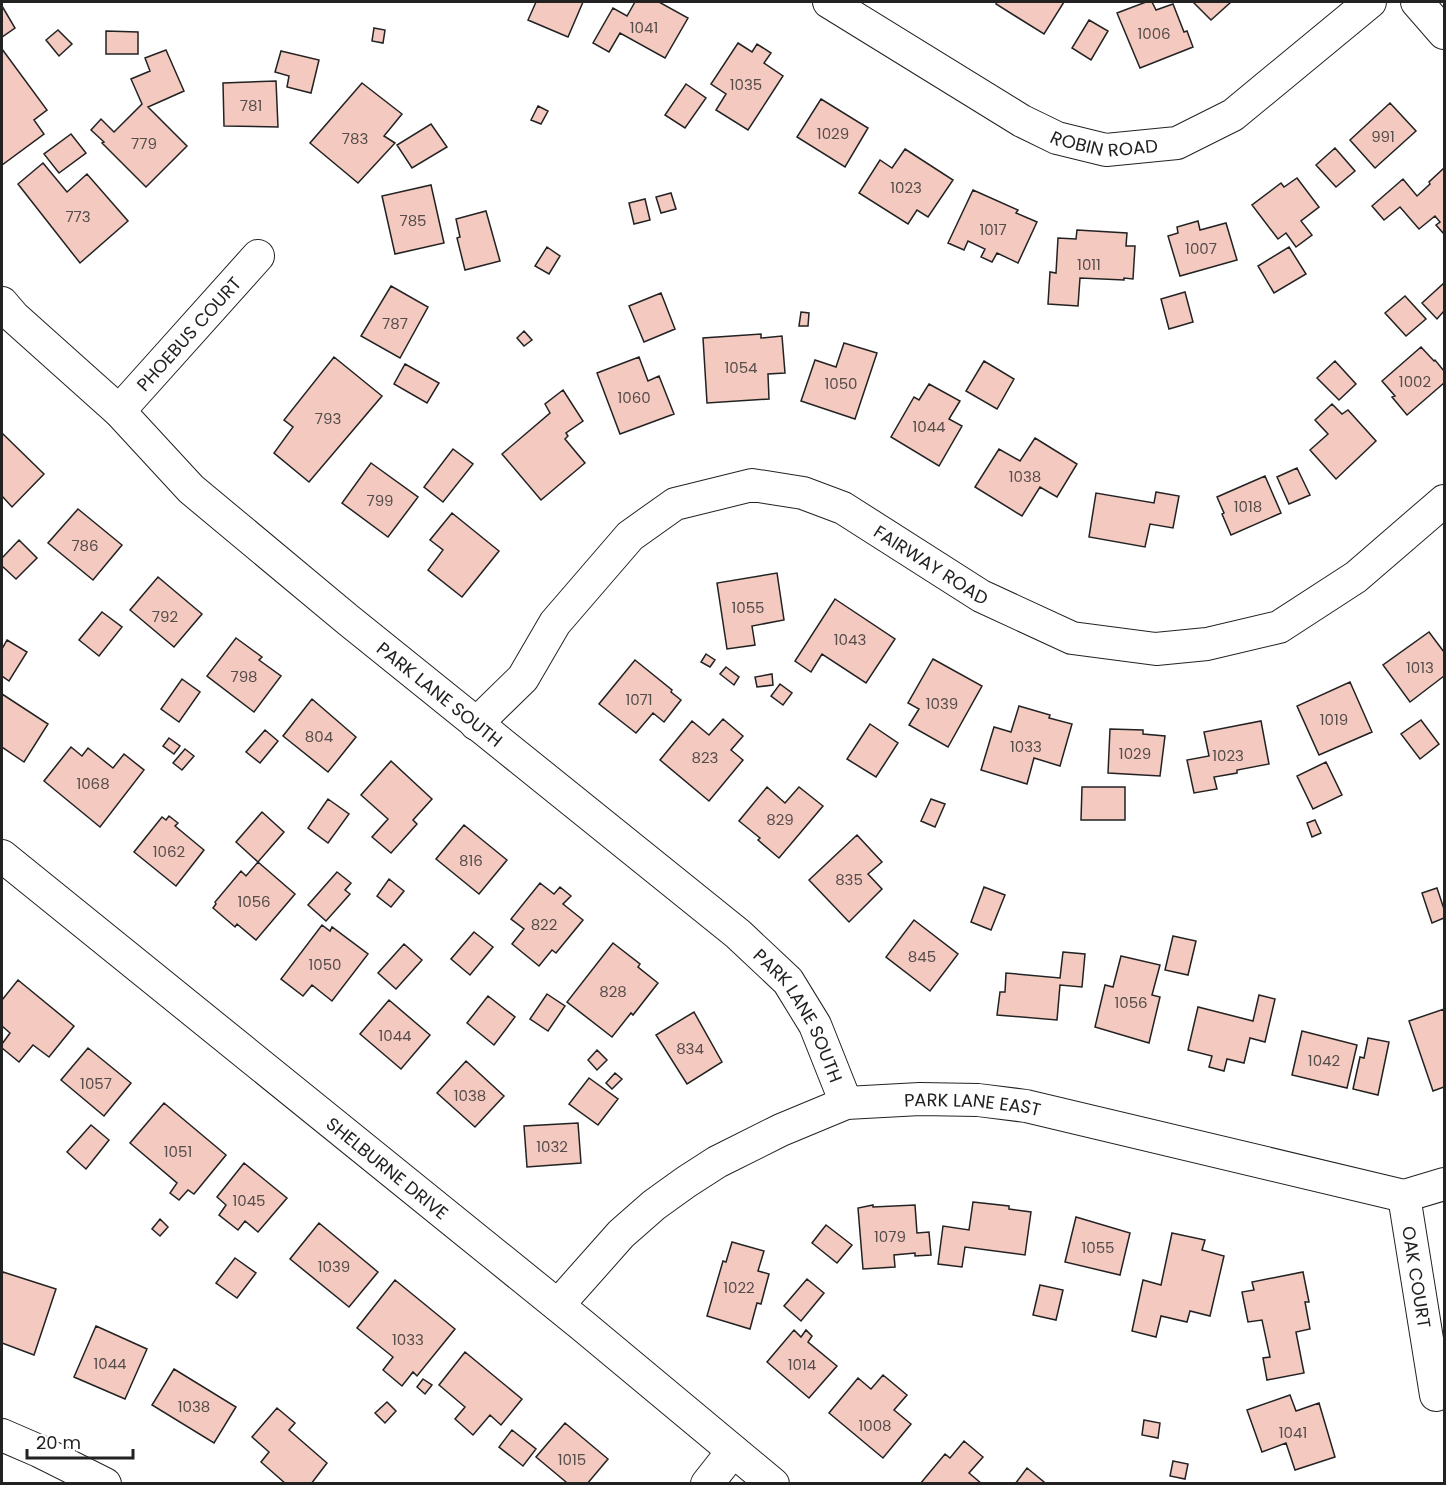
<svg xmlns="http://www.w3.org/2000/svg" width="1446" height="1485" viewBox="0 0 1446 1485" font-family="Poppins,sans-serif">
  <rect width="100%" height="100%" fill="#fff"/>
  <path fill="#f3c9c0" stroke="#222" stroke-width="1.5" d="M536,2h47l-15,35 -40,-17z
    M635,2h24l29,16 -23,40 -45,-25 -11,19 -16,-9 20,-35 14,8z
    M997,2h67l-20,32 -48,-30z
    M1146,2h6l4,8 17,-6 11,28 3,-1 6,16 -53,21 -23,-55z
    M1193,2h38l-20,18z
    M2,6l13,22 -13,9z
    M1089,20l19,11 -17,29 -19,-12z
    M374,28l11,2 -2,13 -11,-2z
    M58,30l14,14 -13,12 -13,-16z
    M106,31l32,1v22h-32z
    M738,43l14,9 5,-8 14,9 -7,10 19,13 -35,54 -32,-20 10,-16 -15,-10z
    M2,49l45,61 -13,10 10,14 -42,31z
    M166,50l18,41 -36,16 39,39 -41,41 -44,-44 2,-1 -13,-12 10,-11 13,13 28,-28 -11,-25 19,-8 -5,-13z
    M281,51l38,9 -8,33 -24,-6 2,-11 -14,-4z
    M276,81l2,46 -54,-1 -1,-43z
    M362,83l40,31 -18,22 11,7 -37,40 -48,-40z
    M686,84l20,14 -21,30 -20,-13z
    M821,99l47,29 -23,39 -48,-30z
    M1390,103l26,28 -41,37 -25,-28z
    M538,106l10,5 -7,13 -10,-4z
    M431,124l16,23 -35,21 -15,-23z
    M71,134l15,19 -27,20 -15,-19z
    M1335,148l20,23 -19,16 -20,-22z
    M905,149l48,31 -25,37 -11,-7 -9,14 -49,-31 21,-33 12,8z
    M43,163l24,29 20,-18 41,47 -48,42 -62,-79z
    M1444,168v63l-1,2 -7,-8 4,-3 -5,-6 -16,13 -19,-22 -16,13 -12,-14 31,-27 14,17 13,-12 -1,-2z
    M1297,178l22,29 -18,14 11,14 -16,12 -10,-14 -8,6 -26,-34 29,-22 3,4z
    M431,185l13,58 -49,11 -13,-58z
    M973,190l45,20 -2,3 21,9 -19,41 -21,-10 -5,9 -11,-5 4,-8 -17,-8 -4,9 -16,-7z
    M671,193l5,16 -15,4 -5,-16z
    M645,199l5,21 -16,4 -5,-21z
    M486,211l14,50 -35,9 -8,-32 3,-1 -4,-18z
    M1198,221l2,9 26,-7 11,37 -57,16 -12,-40 10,-3 -1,-6z
    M1077,230l50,3 -1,13h9l-2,33 -9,-1v2l-44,-2 -2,28 -30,-2 2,-32 6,1 2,-35 18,1z
    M547,247l13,9 -11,18 -14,-8z
    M1289,247l17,27 -32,19 -16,-27z
    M1444,283v28l-7,8 -15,-16z
    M391,286l37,21 -28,51 -39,-22z
    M1185,292l8,30 -24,7 -8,-30z
    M661,293l14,36 -31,13 -15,-36z
    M1405,296l21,23 -20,17 -21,-23z
    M801,312l8,1 -1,13h-9z
    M524,331l8,9 -8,6 -7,-8z
    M761,334v4l21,-2 3,37 -17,1 1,25 -62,4 -4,-65z
    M844,343l33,10 -22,66 -54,-18 14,-41 21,7z
    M1421,347l13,14 1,-1 9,11v12l-37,32 -15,-18 3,-1 -13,-15z
    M334,357l48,39 -73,86 -35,-29 19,-26 -9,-7z
    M639,357l9,24 11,-5 15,38 -54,20 -23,-61z
    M984,361l30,18 -17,30 -31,-18z
    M1335,361l21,23 -17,16 -22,-22z
    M405,364l34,19 -12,20 -33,-19z
    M929,384l31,17 -11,18 13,7 -23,40 -48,-29 23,-40 5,3z
    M563,390l20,31 -17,12 2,3 -3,3 20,24 -44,37 -39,-46 48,-41 -5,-9z
    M1332,404l10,10 6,-4 28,31 -40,38 -26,-29 18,-16 -13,-14z
    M3,434l41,40 -32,33 -10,-11v-60z
    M1035,438l42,26 -20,33 -17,-10 -18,29 -47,-29 24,-38 21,12z
    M453,449l20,15 -30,38 -19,-15z
    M371,463l47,34 -30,40 -46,-34z
    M1297,468l13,27 -21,9 -12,-27z
    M1265,476l16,37 -50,22 -9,-21 2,-1 -7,-16z
    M1156,492l23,4 -6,32 -23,-4 -5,23 -56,-10 7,-44 58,10z
    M78,509l44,36 -29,35 -45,-37z
    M452,513l47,38 -37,46 -34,-27 15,-20 -13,-10z
    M19,540l18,18 -21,21 -14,-13v-8z
    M777,573l7,47 -32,6 3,19 -28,4 -10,-66z
    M158,577l44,37 -28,33 -44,-37z
    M835,599l60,40 -29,44 -44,-29 -11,18 -16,-11z
    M102,612l20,15 -23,29 -20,-16z
    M1429,632l15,20v24l-34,26 -27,-37z
    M236,638l26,19 -3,3 22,16 -27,36 -47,-36z
    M7,640l20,12 -18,29 -7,-5v-27z
    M706,654l9,6 -5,7 -9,-5z
    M933,659l49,27 -34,61 -39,-22 10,-16 -11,-6z
    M635,660l37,30 -1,2 10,8 -17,22 -11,-9 -17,20 -37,-29z
    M726,667l13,10 -5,8 -14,-11z
    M772,674l1,11 -16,2 -2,-10z
    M182,679l18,13 -21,30 -18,-13z
    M1350,682l22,50 -53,23 -22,-49z
    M780,684l12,9 -9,12 -12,-9z
    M2,694l46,30 -24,38 -22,-15z
    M312,699l44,38 -28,35 -45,-36z
    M1019,706l31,9 -1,3 23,6 -12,42 -26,-8 -7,26 -46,-14 13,-43 17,5z
    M723,719l20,17 -12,14 12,10 -34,41 -49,-41 32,-39 17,14z
    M1421,720l18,24 -19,15 -19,-25z
    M1261,721l8,43 -32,6v3l-23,4 3,12 -23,4 -7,-33 22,-4 -5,-24z
    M870,724l28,19 -22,34 -29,-18z
    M1110,729l33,1v4l22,2 -5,40 -52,-3z
    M265,730l13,11 -18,22 -14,-11z
    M169,738l11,8 -6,8 -11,-8z
    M71,747l11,9 6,-8 25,20 11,-14 20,16 -44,57 -56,-46z
    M185,749l9,7 -12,14 -9,-7z
    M391,761l41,38 -19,21 4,4 -26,29 -19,-16 16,-18 -27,-24z
    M1326,762l16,33 -29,14 -16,-33z
    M767,787l18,16 14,-16 24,19 -44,52 -21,-18 2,-2 -21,-17z
    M1082,787h43v33h-44z
    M328,799l21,15 -21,29 -20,-15z
    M931,799l14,5 -10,23 -14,-6z
    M262,812l22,20 -26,30 -22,-20z
    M169,816l9,7 -3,3 29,24 -28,36 -42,-34 28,-35 4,3z
    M1315,820l6,13 -9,4 -5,-14z
    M464,825l43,35 -28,34 -43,-35z
    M857,835l25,27 -14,12 14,15 -33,33 -40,-42z
    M258,862l37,32 -39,46 -19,-16 -2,3 -22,-19 3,-4 -1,-2 26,-31 5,5z
    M337,872l14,11 -6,7 5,4 -24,27 -18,-16z
    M389,879l15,12 -13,16 -14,-11z
    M540,883l14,11 6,-7 11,9 -8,8 20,16 -27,33 -4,-3 -13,16 -27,-22 12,-15 -13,-10z
    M984,887l21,8 -14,35 -20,-8z
    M1437,888l7,21v9l-12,5 -10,-30z
    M914,920l44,34 -28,37 -44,-34z
    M322,925l8,6 2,-4 36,27 -36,47 -20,-16 -9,11 -22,-17z
    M474,932l19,15 -23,28 -19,-16z
    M1173,936l23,5 -8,34 -23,-5z
    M613,943l27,21 -2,3 20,16 -25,32 -2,-2 -19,24 -45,-35z
    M404,944l18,16 -26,29 -18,-16z
    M1063,952l22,2 -3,33 -22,-2 -3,35 -60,-5 3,-23h5l1,-19 54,5z
    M1121,956l39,9 -8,30 8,2 -11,46 -54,-16 10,-42 8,2z
    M18,980l56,46 -25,31 -16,-12 -14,17 -17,-14v-4l8,-11 -8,-7v-26z
    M547,994l18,12 -17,25 -18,-12z
    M1259,995l16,4 -10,43 -15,-4 -6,25 -17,-4 -3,12 -15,-4 3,-11 -24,-6 10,-43 55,14z
    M488,996l27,21 -21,28 -27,-22z
    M389,1000l41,35 -29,34 -41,-35z
    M1444,1009v78l-11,4 -24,-70z
    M694,1012l28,50 -35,22 -31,-49z
    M1302,1031l55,14 -10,43 -55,-13z
    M1368,1038l21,4 -11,53 -25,-6 7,-32 4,1z
    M88,1048l43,35 -27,33 -43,-36z
    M597,1050l10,10 -10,10 -9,-10z
    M466,1061l38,35 -29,31 -38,-34z
    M615,1073l7,6 -10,10 -6,-6z
    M589,1078l29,21 -20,26 -29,-21z
    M164,1103l62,52 -32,39 -6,-4 -9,10 -9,-7 7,-10 -47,-40z
    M578,1123l3,40 -54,4 -3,-41z
    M91,1125l18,15 -23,29 -19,-17z
    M244,1163l43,35 -29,34 -13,-11 -7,9 -19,-15 7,-10 -9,-8z
    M973,1202l36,4v3l22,3 -6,43 -60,-8 -3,20 -24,-3 5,-38 26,4z
    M873,1205v2l42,-2 2,28 12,-1 2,23 -16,1v-3l-21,2 1,12 -32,2 -5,-61z
    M1076,1217l54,16 -10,42 -55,-13z
    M160,1219l8,8 -8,9 -8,-7z
    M319,1223l59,49 -29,35 -59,-48z
    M826,1225l26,20 -15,18 -25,-20z
    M1172,1233l33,7 -3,10 22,6 -14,60 -20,-5 -3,11 -26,-6 -5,21 -24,-6 11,-51 18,5z
    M732,1242l32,9 -6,20 11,3 -8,30 -4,-1 -7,26 -43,-13 16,-55 3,1z
    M235,1258l21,15 -19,25 -21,-15z
    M3,1272l53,17 -22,66 -32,-12v-68z
    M1303,1272l6,30h-4l5,27 -14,3 8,41 -37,7 -4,-22 7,-1 -8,-37 -14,2 -6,-30 12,-2 -2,-8z
    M807,1279l17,14 -23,28 -17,-15z
    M395,1280l60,49 -38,47 -4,-4 -11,14 -19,-16 10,-13 -36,-29z
    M1040,1285l23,5 -7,30 -23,-5z
    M96,1326l51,23 -22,50 -51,-22z
    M794,1330l7,7 5,-7 6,6 -4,6 29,24 -28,32 -42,-36z
    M465,1352l57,47 -21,26 -11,-10 -17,20 -18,-16 10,-12 -26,-22z
    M174,1369l62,38 -22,36 -62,-38z
    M883,1375l24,20 -13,15 17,14 -28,34 -54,-45 29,-35 13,11z
    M423,1379l9,6 -7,9 -8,-7z
    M1290,1395l6,16 23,-8 16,54 -40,13 -9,-27 -24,9 -15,-42z
    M387,1402l9,9 -11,12 -10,-10z
    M277,1408l18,15 -6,7 38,33 -16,21h-25l-25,-22 8,-10 -17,-15z
    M1144,1420l16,3 -2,15 -16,-3z
    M565,1423l43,36 -21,25h-23l2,-2 -30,-25z
    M512,1430l24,19 -13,17 -24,-19z
    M964,1441l19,16 -14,16 13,11h-62l25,-30 5,4z
    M1173,1461l15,3 -3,15 -15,-3z
    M1027,1468l17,14 -1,2h-28z"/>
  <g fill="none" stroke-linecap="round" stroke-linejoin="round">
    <defs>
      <g id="minor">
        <path id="s1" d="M829,2l193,119 35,17 49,12 71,-7 56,-28 137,-113"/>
        <path d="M1417,2l27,31"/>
        <path id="s2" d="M2,303l12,14 105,94 72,78 156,130 391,315 50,47 27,44 31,78"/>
        <path id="s3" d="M119,411l139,-155"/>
        <path id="s4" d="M476,724l47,-46 32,-55 75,-87 45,-32 77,-19 51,8 40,15 138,88 91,42 84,11 51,-5 72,-17 77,-50 88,-76"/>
        <path id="s5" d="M2,856l580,469 191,159"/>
        <path id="s6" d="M1404,1196l32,199"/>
        <path id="s7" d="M558,1305l63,-71 33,-29 32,-23 31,-20 64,-32 65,-27 74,-4 58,1 48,6 378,90 40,-12"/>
        <path d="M2,1435l37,16 66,33"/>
        <path d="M707,1484l26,-33"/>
      </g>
    </defs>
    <use href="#minor" stroke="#222" stroke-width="34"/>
    <use href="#minor" stroke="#fff" stroke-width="32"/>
  </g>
  <g text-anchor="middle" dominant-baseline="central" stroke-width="4.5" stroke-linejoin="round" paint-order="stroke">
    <g font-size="15" fill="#564c4a">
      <text x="644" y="27">1041</text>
      <text x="1154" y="33">1006</text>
      <text x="746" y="84">1035</text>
      <text x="251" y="105">781</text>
      <text x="833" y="133">1029</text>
      <text x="1383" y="136">991</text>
      <text x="355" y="138">783</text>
      <text x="144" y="143">779</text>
      <text x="906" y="187">1023</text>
      <text x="78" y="216">773</text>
      <text x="413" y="220">785</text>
      <text x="993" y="229">1017</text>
      <text x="1201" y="248">1007</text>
      <text x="1089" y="264">1011</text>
      <text x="395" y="323">787</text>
      <text x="741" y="367">1054</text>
      <text x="1415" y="381">1002</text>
      <text x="841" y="383">1050</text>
      <text x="634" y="397">1060</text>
      <text x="328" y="418">793</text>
      <text x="929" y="426">1044</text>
      <text x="1025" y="476">1038</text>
      <text x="380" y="500">799</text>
      <text x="1248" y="506">1018</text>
      <text x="85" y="545">786</text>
      <text x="748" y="607">1055</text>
      <text x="165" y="616">792</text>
      <text x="850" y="639">1043</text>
      <text x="1420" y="667">1013</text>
      <text x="244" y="676">798</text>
      <text x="639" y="699">1071</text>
      <text x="942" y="703">1039</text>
      <text x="1334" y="719">1019</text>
      <text x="319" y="736">804</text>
      <text x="1026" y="746">1033</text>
      <text x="1135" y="753">1029</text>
      <text x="1228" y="755">1023</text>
      <text x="705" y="757">823</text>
      <text x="93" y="783">1068</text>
      <text x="780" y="819">829</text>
      <text x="169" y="851">1062</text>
      <text x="471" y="860">816</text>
      <text x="849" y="879">835</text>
      <text x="254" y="901">1056</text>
      <text x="544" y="924">822</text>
      <text x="922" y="956">845</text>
      <text x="325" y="964">1050</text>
      <text x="613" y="991">828</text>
      <text x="1131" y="1002">1056</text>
      <text x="395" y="1035">1044</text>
      <text x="690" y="1048">834</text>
      <text x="1324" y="1060">1042</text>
      <text x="96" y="1083">1057</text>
      <text x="470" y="1095">1038</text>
      <text x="552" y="1146">1032</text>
      <text x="178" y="1151">1051</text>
      <text x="249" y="1200">1045</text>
      <text x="890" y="1236">1079</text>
      <text x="1098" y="1247">1055</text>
      <text x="334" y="1266">1039</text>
      <text x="739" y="1287">1022</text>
      <text x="408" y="1339">1033</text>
      <text x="110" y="1363">1044</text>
      <text x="802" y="1364">1014</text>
      <text x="194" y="1406">1038</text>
      <text x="875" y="1425">1008</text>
      <text x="1293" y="1432">1041</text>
      <text x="572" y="1459">1015</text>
    </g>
    <g font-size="18" fill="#222" stroke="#fff">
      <text stroke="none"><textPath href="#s1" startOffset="314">ROBIN ROAD</textPath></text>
      <text stroke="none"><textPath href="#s3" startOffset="104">PHOEBUS COURT</textPath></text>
      <text stroke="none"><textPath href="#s4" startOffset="578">FAIRWAY ROAD</textPath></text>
      <text stroke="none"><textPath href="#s2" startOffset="588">PARK LANE SOUTH</textPath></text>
      <text stroke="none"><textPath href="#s2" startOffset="1074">PARK LANE SOUTH</textPath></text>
      <text stroke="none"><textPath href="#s7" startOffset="484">PARK LANE EAST</textPath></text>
      <text stroke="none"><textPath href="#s5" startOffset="496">SHELBURNE DRIVE</textPath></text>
      <text stroke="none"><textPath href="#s6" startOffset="82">OAK COURT</textPath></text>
    </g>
  </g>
  <rect width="1446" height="1485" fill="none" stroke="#222222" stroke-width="6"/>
  <path d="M27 1449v9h106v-9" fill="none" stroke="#222222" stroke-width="3"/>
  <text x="36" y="1449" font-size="18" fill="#222222" stroke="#ffffff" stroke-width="4.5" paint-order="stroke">20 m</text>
</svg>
